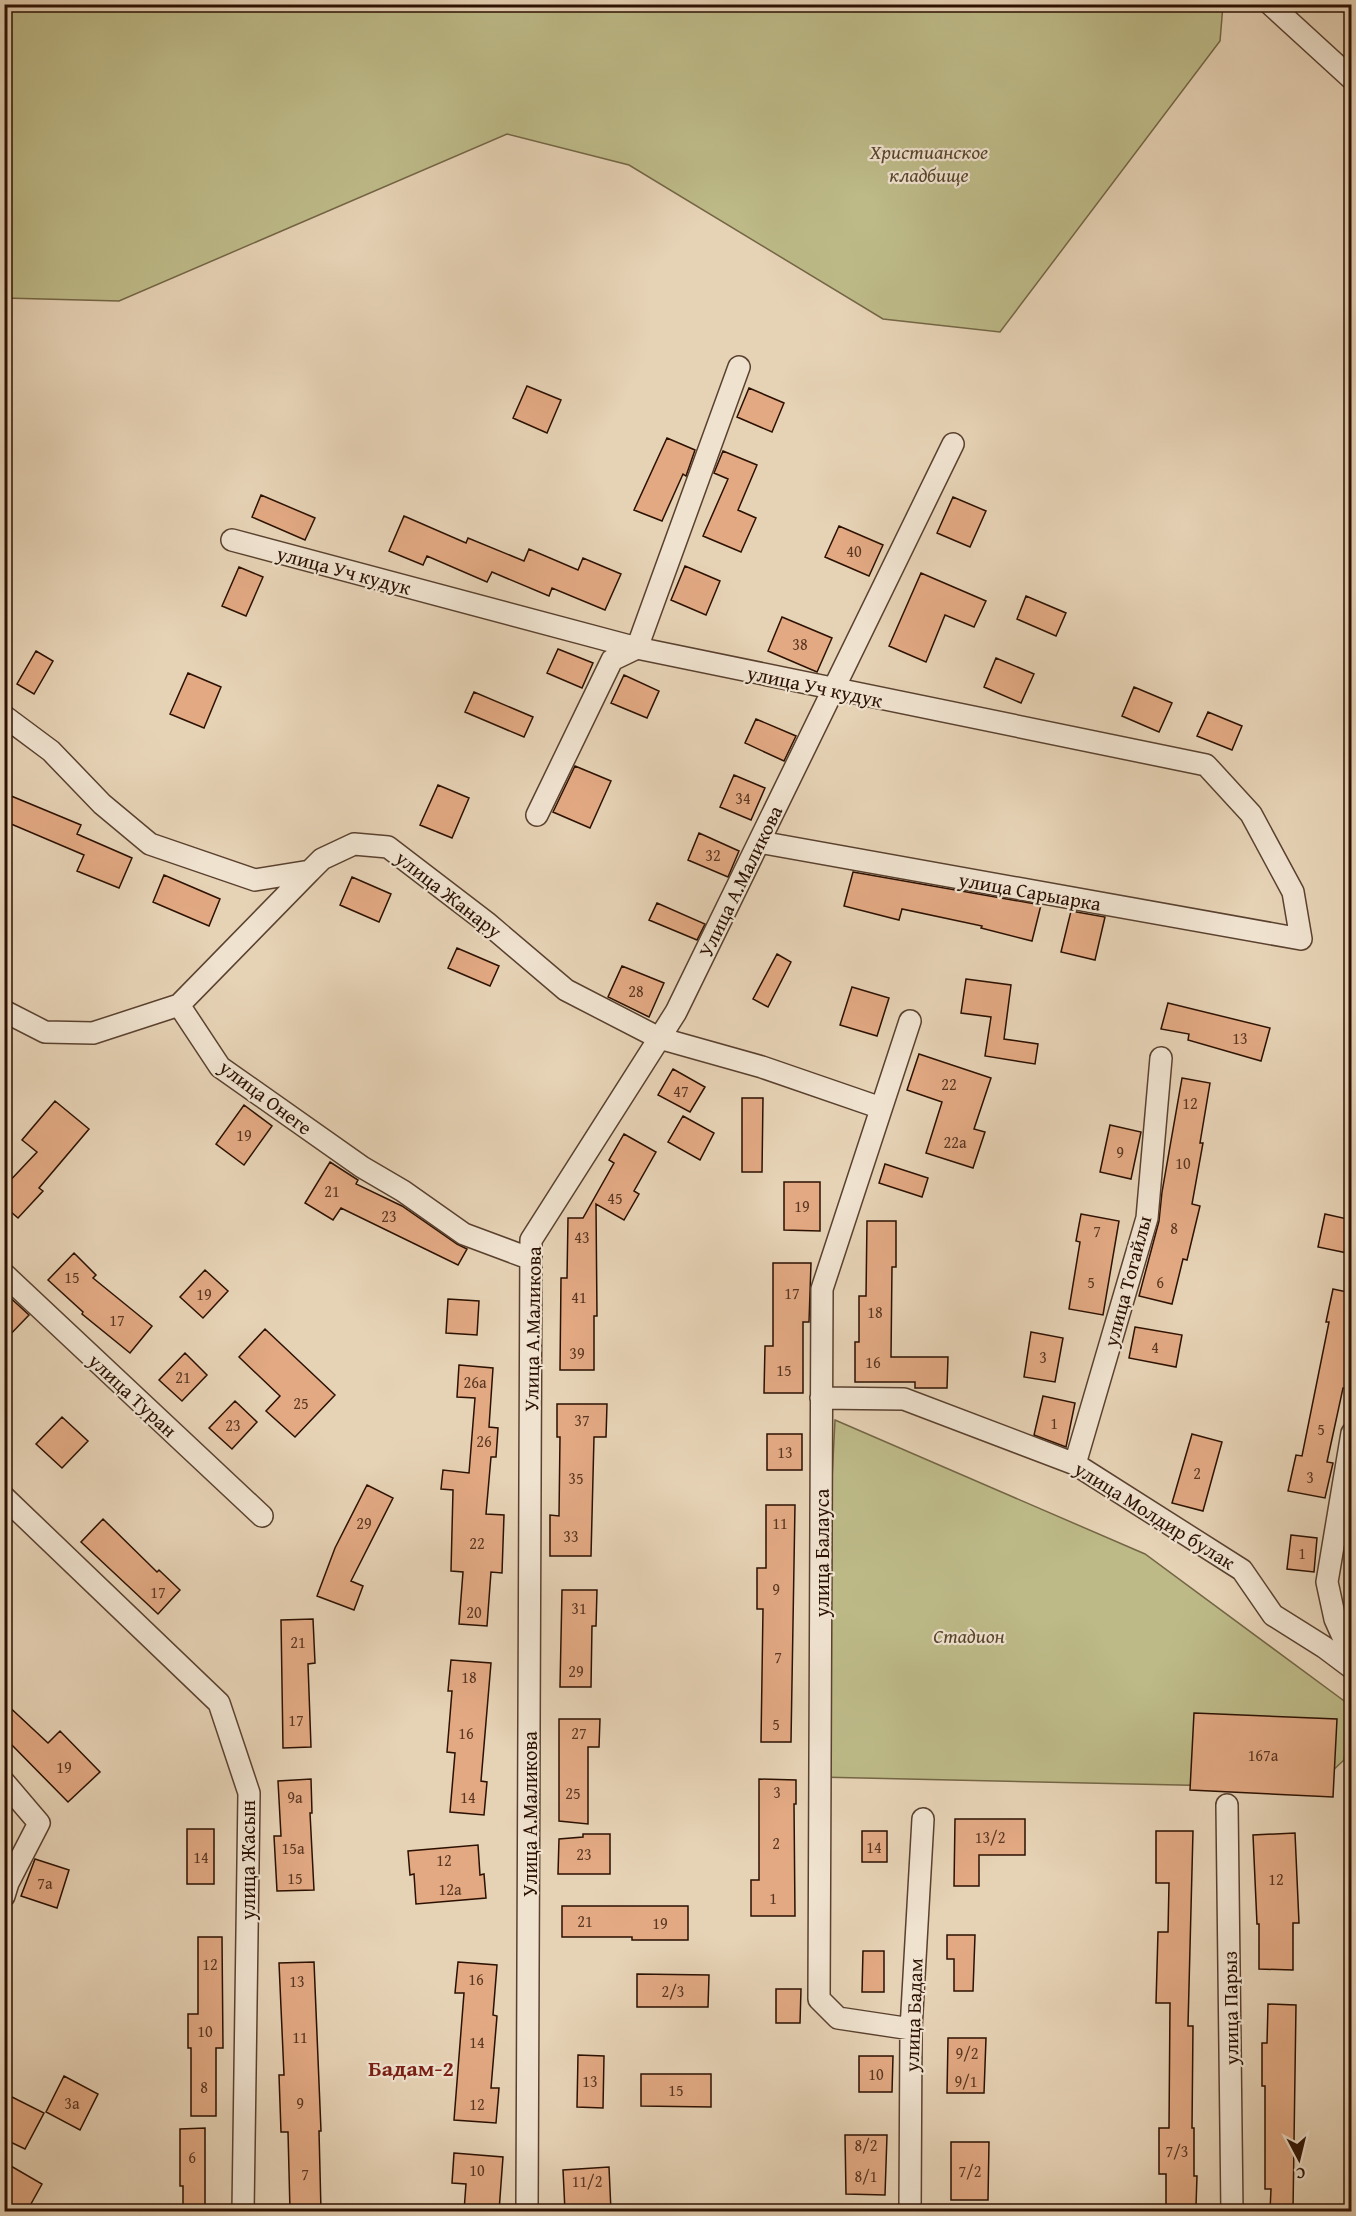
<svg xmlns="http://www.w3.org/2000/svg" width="1356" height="2216" viewBox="0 0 1356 2216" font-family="'Gentium Book Plus',serif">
  <rect width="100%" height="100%" fill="#e6d2b5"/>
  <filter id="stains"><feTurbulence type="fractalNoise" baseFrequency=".00333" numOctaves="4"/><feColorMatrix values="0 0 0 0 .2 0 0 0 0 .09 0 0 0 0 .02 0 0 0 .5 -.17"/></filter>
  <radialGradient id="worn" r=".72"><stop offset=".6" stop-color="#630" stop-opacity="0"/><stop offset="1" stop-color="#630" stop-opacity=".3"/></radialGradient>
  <path fill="#bdba88" stroke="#746645" stroke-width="1.5" d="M5,4h1218v1l-3,36 -220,291 -117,-13 -254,-154 -122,-31 -388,167 -114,-3z
    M835,1420l310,134 206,152 -7,54 -30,28 -497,-11z"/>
  <path fill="#e2a983" stroke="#2c1102" stroke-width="1.5" d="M527,386l34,14 -14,33 -34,-15z
    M749,388l35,15 -12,29 -35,-15z
    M667,438l28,12 -9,26 -3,-2 -21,47 -28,-11z
    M723,451l34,14 -19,45 18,8 -15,34 -38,-16 25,-57 -14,-6z
    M261,495l54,23 -10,22 -53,-23z
    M953,497l33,14 -16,36 -33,-14z
    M404,516l62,27 2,-5 56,23 5,-12 49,21 5,-12 38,16 -16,36 -53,-22 -3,8 -57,-24 -5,10 -60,-26 -4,9 -34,-14z
    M839,526l44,19 -14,31 -44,-19z
    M685,566l35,15 -14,34 -35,-15z
    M239,567l24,10 -17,39 -24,-10z
    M921,573l65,28 -12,26 -29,-12 -19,47 -37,-16z
    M1026,596l40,17 -10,23 -39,-17z
    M782,617l50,21 -15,34 -49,-21z
    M558,649l35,14 -11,25 -35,-15z
    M36,651l17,10 -19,33 -17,-10z
    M996,658l38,16 -13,29 -37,-16z
    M188,673l33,14 -17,41 -34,-14z
    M624,675l35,16 -12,27 -36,-15z
    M1134,687l38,16 -13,29 -37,-16z
    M474,692l59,25 -9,20 -59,-25z
    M1208,712l34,14 -10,24 -35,-14z
    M756,719l40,17 -12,25 -39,-18z
    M575,766l36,15 -21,47 -37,-16z
    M734,775l31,13 -14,32 -31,-13z
    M438,785l31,13 -17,40 -32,-13z
    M4,793l77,32 -4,9 55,24 -13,30 -42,-17 7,-16 -80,-34z
    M699,833l40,18 -11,26 -40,-17z
    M853,872l188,33 -9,36 -51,-13 1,-2 -80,-17 -3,11 -55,-14z
    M164,875l56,24 -11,27 -56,-24z
    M352,877l39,17 -12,28 -39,-17z
    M657,903l48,21 -8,16 -48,-20z
    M1071,911l34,6 -10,43 -34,-8z
    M457,948l42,18 -9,20 -42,-18z
    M777,954l14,8 -23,45 -15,-8z
    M622,966l42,17 -15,34 -41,-20z
    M966,979l45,6 -7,54 34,5 -3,20 -50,-8 6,-39 -30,-4z
    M852,987l37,11 -12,38 -37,-11z
    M1168,1003l102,25 -9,33 -73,-21 1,-6 -28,-5z
    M919,1054l72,24 -17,51 11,3 -12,36 -47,-15 16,-51 -35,-12z
    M673,1069l32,18 -15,25 -32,-17z
    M1182,1078l28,5 -10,60h3l-11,61 8,2 -13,54 -4,-1 -11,45 -33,-8 20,-75 3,-29z
    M742,1098h21l-1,74h-20z
    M55,1101l34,28 -50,59 4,3 -25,27 -14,-12v-19l33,-35 -15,-12z
    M244,1105l28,21 -28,39 -28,-21z
    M683,1116l31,17 -14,27 -32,-18z
    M1110,1125l31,7 -10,47 -31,-7z
    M624,1134l32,18 -22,39 5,3 -15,26 -28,-16 1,112h-3v54h-34l1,-92h6l1,-60h15l31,-55 -5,-3z
    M330,1162l28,18 -2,4 46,22 55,38 10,5 -9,16 -117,-57 -8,12 -28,-17z
    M885,1164l43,14 -6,19 -43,-14z
    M784,1182h36v49l-36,-1z
    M1081,1214l38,7 -16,94 -34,-6 11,-67 -4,-1z
    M1325,1214l27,6v34l-34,-7z
    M867,1221h29v46h-4l-1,90h57l-1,31h-32v-6h-60v-40h4v-46h7z
    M74,1253l22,22 -3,3 59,48 -22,27 -48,-39 1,-2 -35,-32z
    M773,1263h38l-2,59h-6v71h-39l1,-47h8z
    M205,1270l23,21 -25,27 -23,-21z
    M1333,1289l19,4v96l-9,-1 -16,74 6,1 -8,35 -37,-7 8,-36 6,1 27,-134h-3z
    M4,1292l25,23 -25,26z
    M448,1299l31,2 -2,34 -31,-2z
    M1135,1327l47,8 -6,32 -47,-9z
    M265,1329l70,66 -40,42 -29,-26 14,-15 -41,-39z
    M1031,1332l32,6 -8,44 -31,-5z
    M185,1353l22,22 -25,26 -23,-21z
    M459,1365l34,3 -4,59 9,1 -2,29h-5l-5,57 18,1 -2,58 -11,-1 -4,54 -28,-2 4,-52 -12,-1 2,-81 -12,-1 2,-19 26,3 6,-75 -18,-1z
    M1043,1396l32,7 -9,44 -32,-12z
    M235,1401l22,21 -25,27 -23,-21z
    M557,1404h50l-1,33h-12l-3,119h-41v-41l9,1 1,-79h-3z
    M62,1417l26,24 -26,27 -26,-24z
    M767,1434h35v36h-35z
    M1192,1434l30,8 -19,69 -31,-8z
    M367,1485l26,13 -42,83 12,5 -9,24 -37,-14 18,-48z
    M766,1505h29l-4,237h-30l2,-133h-6v-41h9z
    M103,1519l54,53 2,-2 21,20 -22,24 -77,-72z
    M1291,1535l26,3 -3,34 -27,-3z
    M562,1590h35l-1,36h-4l-1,61h-31z
    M313,1619l2,44 -7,1 3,83 -28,1 -2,-128z
    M451,1660l40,3 -10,118 6,1 -3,33 -34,-3 5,-59 -8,-1 5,-61h-4z
    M4,1702l44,41 12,-12 40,41 -32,30 -64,-65z
    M1194,1713l143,6 -4,78 -143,-7z
    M559,1719h41l-1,28h-11v77l-29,-3z
    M311,1779l1,34h-2l4,77 -37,1 -3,-55h7l-3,-55z
    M759,1779l37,1v24h-2l1,112h-44v-36h8z
    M955,1819h70v36h-46v31h-25z
    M187,1829h27v55h-27z
    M862,1831h25v31h-25z
    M1156,1831h37l-5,195h5l-1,102h2v48h3l-1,30 -30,-1v-31h-7v-46h10l1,-125h-14l2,-71h10l1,-49h-13z
    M1295,1833l4,90h-6v47l-34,-1v-45h-2l-4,-89z
    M583,1834h27v40h-52l1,-35 24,-2z
    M478,1845l2,30 4,-1 2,24 -70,6 -2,-30 -4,1 -2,-24z
    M35,1859l34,11 -12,38 -36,-12z
    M562,1906h126v34h-56v-3h-70z
    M947,1935h28l-2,56h-19v-32h-7z
    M198,1937h24l1,111h-7v68h-25v-68h-3v-34h10z
    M863,1951h21v41h-22z
    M314,1962l7,169h-2l2,80h-31l-2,-79h-7l-2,-57h5l-5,-112z
    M458,1962l39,3 -4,50 4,1 -6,72h8l-3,35 -42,-3 10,-127h-9z
    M637,1974l72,1 -1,32h-71z
    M776,1989h25l-1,34h-24z
    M1268,2004l28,1 -3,206h-23l1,-22h-6v-103h-3v-43h5z
    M948,2038h38l-2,55h-37z
    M578,2055l26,1 -1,52 -26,-1z
    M859,2056h34l-1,36h-33z
    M641,2074h70v33l-70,-1z
    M64,2076l34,18 -18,36 -34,-18z
    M10,2096l34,17 -19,36 -21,-10v-32z
    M205,2128v83h-22v-25h-3v-57z
    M845,2135h42l-2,60 -39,-1z
    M951,2142h38l-1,58h-37z
    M454,2153l49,4 -4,54h-35l2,-27 -14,-1z
    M4,2162l38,22 -15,27h-15l-8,-4z
    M609,2167l2,44h-46l-2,-41z"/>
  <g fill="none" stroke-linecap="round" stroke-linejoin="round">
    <defs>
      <path id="minor" d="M1270,4l82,75
        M232,540l405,108 569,117 45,49 42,78 8,47 -542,-97
        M4,716l47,35 51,53 48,40 105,36 55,-9 12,-12 32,-15 34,3 98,75 80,68 93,48 103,29 119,41
        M537,815l75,-155 25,-12 102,-281
        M179,1005l131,-134
        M4,1011l41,21 48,1 86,-28 41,62 142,100 41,24 61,43 67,25
        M910,1021l-88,268 -3,710 19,19 73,11
        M4,1274l258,242
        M821,1398l83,1 171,65 167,106 31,45 51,32 28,21
        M1352,1433l-25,149 8,37 17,38
        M1075,1464l72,-246 14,-160
        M4,1497l215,206 30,90 -6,419
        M4,1782l35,41 -31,60 -4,13
        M1227,1805l5,407
        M527,2212l4,-972 145,-228 277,-568
        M910,2212l1,-183 12,-210"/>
    </defs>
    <use href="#minor" stroke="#5a412f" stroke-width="24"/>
    <use href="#minor" stroke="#efe2cf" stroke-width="21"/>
  </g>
  <g text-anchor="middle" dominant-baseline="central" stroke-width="4.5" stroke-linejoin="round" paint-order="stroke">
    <g font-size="16" fill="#5a3722">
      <text x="854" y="551">40</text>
      <text x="800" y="644">38</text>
      <text x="743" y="798">34</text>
      <text x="713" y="855">32</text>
      <text x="636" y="991">28</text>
      <text x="1240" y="1038">13</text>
      <text x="949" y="1084">22</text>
      <text x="681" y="1091">47</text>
      <text x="1190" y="1103">12</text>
      <text x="244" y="1135">19</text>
      <text x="955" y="1142">22а</text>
      <text x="1120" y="1152">9</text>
      <text x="1183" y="1163">10</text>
      <text x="332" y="1191">21</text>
      <text x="615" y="1198">45</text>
      <text x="802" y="1206">19</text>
      <text x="389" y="1216">23</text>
      <text x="1174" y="1228">8</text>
      <text x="1097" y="1231">7</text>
      <text x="582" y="1237">43</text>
      <text x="72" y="1277">15</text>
      <text x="1091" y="1282">5</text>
      <text x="1160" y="1282">6</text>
      <text x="792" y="1293">17</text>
      <text x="204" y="1294">19</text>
      <text x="579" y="1297">41</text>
      <text x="875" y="1312">18</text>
      <text x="117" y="1320">17</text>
      <text x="1155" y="1347">4</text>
      <text x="577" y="1353">39</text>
      <text x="1043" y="1357">3</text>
      <text x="873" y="1362">16</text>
      <text x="784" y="1370">15</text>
      <text x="183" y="1377">21</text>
      <text x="475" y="1382">26а</text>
      <text x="301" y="1403">25</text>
      <text x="582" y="1420">37</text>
      <text x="1054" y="1423">1</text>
      <text x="233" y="1425">23</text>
      <text x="1321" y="1429">5</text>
      <text x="484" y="1441">26</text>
      <text x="785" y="1452">13</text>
      <text x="1197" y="1473">2</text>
      <text x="1310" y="1477">3</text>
      <text x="576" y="1478">35</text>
      <text x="364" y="1523">29</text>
      <text x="780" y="1523">11</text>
      <text x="571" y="1536">33</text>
      <text x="477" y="1543">22</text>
      <text x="1302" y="1553">1</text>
      <text x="776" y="1589">9</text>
      <text x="158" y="1592">17</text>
      <text x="579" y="1608">31</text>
      <text x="474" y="1612">20</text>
      <text x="298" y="1642">21</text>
      <text x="778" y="1657">7</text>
      <text x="576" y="1671">29</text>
      <text x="469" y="1677">18</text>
      <text x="296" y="1720">17</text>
      <text x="776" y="1724">5</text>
      <text x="466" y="1733">16</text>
      <text x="579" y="1733">27</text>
      <text x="1263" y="1755">167а</text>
      <text x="64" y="1767">19</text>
      <text x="777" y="1792">3</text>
      <text x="573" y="1793">25</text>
      <text x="295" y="1797">9а</text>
      <text x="468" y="1797">14</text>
      <text x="990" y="1837">13/2</text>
      <text x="776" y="1843">2</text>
      <text x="874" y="1847">14</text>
      <text x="293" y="1848">15а</text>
      <text x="584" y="1854">23</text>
      <text x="201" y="1857">14</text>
      <text x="444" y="1860">12</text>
      <text x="295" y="1878">15</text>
      <text x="1276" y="1879">12</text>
      <text x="45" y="1883">7а</text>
      <text x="450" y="1889">12а</text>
      <text x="773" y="1898">1</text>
      <text x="585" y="1921">21</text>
      <text x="660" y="1923">19</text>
      <text x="210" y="1964">12</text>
      <text x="476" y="1979">16</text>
      <text x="297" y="1981">13</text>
      <text x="673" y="1991">2/3</text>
      <text x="205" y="2031">10</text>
      <text x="300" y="2037">11</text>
      <text x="477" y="2042">14</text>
      <text x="967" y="2053">9/2</text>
      <text x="876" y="2074">10</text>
      <text x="590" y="2081">13</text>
      <text x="966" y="2081">9/1</text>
      <text x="204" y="2087">8</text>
      <text x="676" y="2090">15</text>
      <text x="72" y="2103">3а</text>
      <text x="300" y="2103">9</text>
      <text x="477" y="2104">12</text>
      <text x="866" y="2145">8/2</text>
      <text x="1177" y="2151">7/3</text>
      <text x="192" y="2157">6</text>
      <text x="477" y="2170">10</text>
      <text x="970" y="2171">7/2</text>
      <text x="305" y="2174">7</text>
      <text x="866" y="2176">8/1</text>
      <text x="587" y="2181">11/2</text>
    </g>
    <g font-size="20" font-style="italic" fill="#58442a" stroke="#efe2cf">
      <text x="929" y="151">Христианское<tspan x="929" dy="23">кладбище</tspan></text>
      <text x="969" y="1635">Стадион</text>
    </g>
    <g font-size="20" fill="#2c1102" stroke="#efe2cf">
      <text transform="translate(344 570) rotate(15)">улица Уч кудук</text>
      <text transform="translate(815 686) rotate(12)">улица Уч кудук</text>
      <text transform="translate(740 881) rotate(-64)">Улица А.Маликова</text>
      <text transform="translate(1030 891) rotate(10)">улица Сарыарка</text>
      <text transform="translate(449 894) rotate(38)">улица Жанару</text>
      <text transform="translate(266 1097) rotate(37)">улица Онеге</text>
      <text transform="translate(1127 1281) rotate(-75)">улица Тогайлы</text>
      <text transform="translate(532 1329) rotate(-89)">Улица А.Маликова</text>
      <text transform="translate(133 1395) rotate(43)">улица Туран</text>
      <text transform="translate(1155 1515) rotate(32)">улица Молдир булак</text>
      <text transform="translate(821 1553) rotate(-90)">улица Балауса</text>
      <text transform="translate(529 1814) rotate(-90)">Улица А.Маликова</text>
      <text transform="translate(247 1860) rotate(-90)">улица Жасын</text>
      <text transform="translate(1230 2008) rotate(-91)">улица Парыз</text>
      <text transform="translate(913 2015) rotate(-88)">улица Бадам</text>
    </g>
    <g font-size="22" font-weight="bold" fill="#7a1f14" stroke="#efe2cf">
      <text x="411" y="2068">Бадам-2</text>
    </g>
  </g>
  <rect width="1356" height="2216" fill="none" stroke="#e6d2b5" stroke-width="24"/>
  <rect x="6" y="6" width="1344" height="2204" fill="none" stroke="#2c1102" stroke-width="3"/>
  <rect x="12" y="12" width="1332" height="2192" fill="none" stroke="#2c1102" stroke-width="1.5"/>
  <g transform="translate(1299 2159) rotate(173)" stroke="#efe2cf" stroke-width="4.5" paint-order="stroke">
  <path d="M0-4.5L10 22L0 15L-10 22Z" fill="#2c1102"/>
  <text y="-9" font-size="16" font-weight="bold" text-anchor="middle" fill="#2c1102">С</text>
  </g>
  <rect width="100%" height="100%" filter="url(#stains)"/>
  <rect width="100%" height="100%" fill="url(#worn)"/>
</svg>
